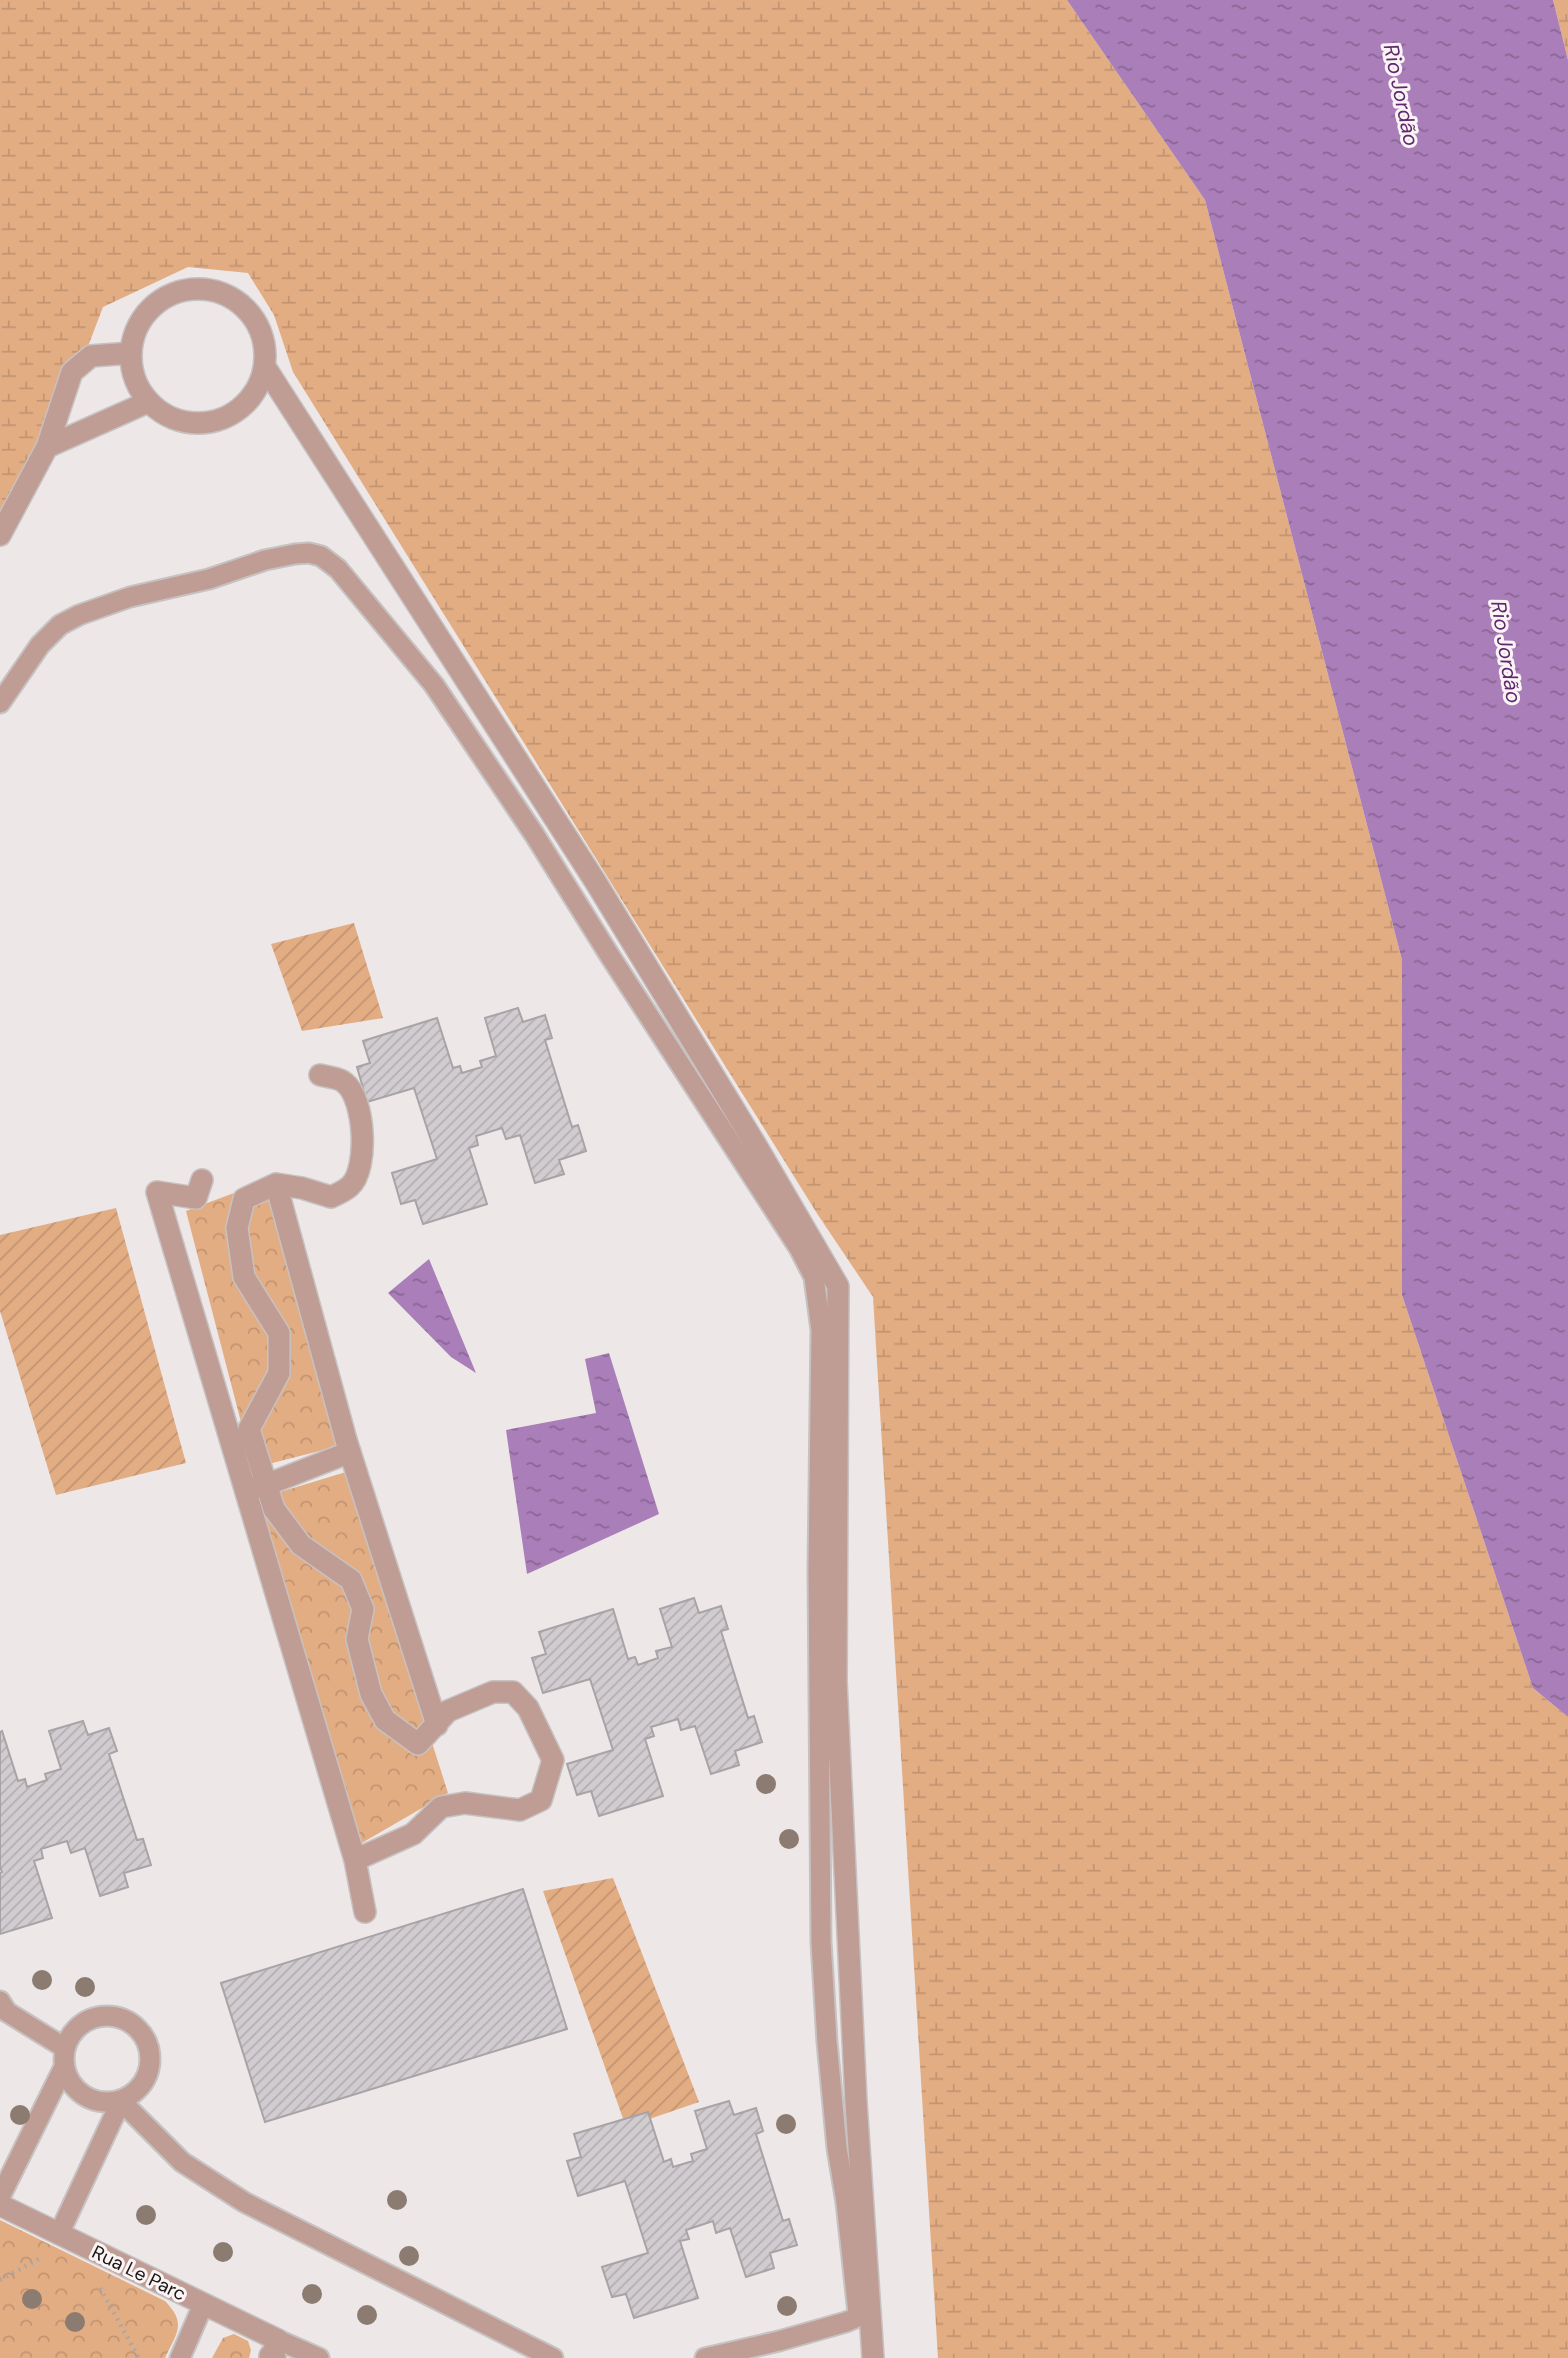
<svg xmlns="http://www.w3.org/2000/svg" width="1568" height="2358" viewBox="0 0 1568 2358" font-family="'DM Sans',sans-serif">
  <defs>
    <pattern id="wetland-marsh" width="20" height="14" patternUnits="userSpaceOnUse" patternTransform="scale(1.75)"><rect width="20" height="14" fill="#e3ad84"/><path d="M1 5h8M5 5V1M11 12h8M15 12V8" fill="none" stroke="#c29471"/></pattern>
    <pattern id="park-crowns" width="20" height="18" patternUnits="userSpaceOnUse" patternTransform="scale(1.75)"><rect width="20" height="18" fill="#e3ad84"/><path d="M2 6a3 3 0 1 1 6 0M12 15a3 3 0 1 1 6 0" fill="none" stroke="#c29471"/></pattern>
    <pattern id="garden-furrows" width="10" height="10" patternUnits="userSpaceOnUse" patternTransform="scale(1.75)"><rect width="10" height="10" fill="#e3ad84"/><path d="M-1 1l2-2M0 10L10 0M9 11l2-2" fill="none" stroke="#c29471"/></pattern>
    <pattern id="water-ripples" width="26" height="14" patternUnits="userSpaceOnUse" patternTransform="scale(1.75)"><rect width="26" height="14" fill="#aa7eb8"/><path d="M2 4q2-2 4 0t4 0M15 11q2-2 4 0t4 0" fill="none" stroke="#8a6695"/></pattern>
    <pattern id="building-hatch" width="6" height="6" patternUnits="userSpaceOnUse" patternTransform="scale(1.75)"><rect width="6" height="6" fill="#d1cccf"/><path d="M-1 1l2-2M0 6l6-6M5 7l2-2" fill="none" stroke="#b3aeb1"/></pattern>
  </defs>
  <rect width="100%" height="100%" fill="#ede7e7"/>
  <path fill="url(#wetland-marsh)" d="M0,0h1067l138,200 197,760v335l131,393 35,29v641h-630l-65,-1061 -55,-82 -525,-843 -19,-57 -26,-42 -60,-6 -85,40 -24,63 -79,142z
    M1553,0h15v60z"/>
  <path fill="url(#park-crowns)" d="M266,1181l73,265 -86,22 -67,-257z
    M346,1472l102,321 -88,51 -103,-345z
    M0,2220l165,81c22,23 12,31 0,57h-165z
    M234,2334l14,7 3,9 -2,8h-37l11,-20z"/>
  <path fill="url(#garden-furrows)" d="M354,923l29,95 -81,13 -31,-87z
    M116,1208l70,255 -130,32 -56,-184v-76z
    M613,1878l86,224 -73,25 -83,-236z"/>
  <path fill="url(#water-ripples)" d="M1067,0h486l15,60v1657l-35,-29 -131,-393v-335l-197,-760z
    M429,1259l47,114 -25,-16 -63,-64z
    M609,1353l50,161 -132,60 -21,-144 90,-17 -11,-54z"/>
  <path fill="url(#building-hatch)" stroke="#a8a3a6" stroke-width="2" d="M518,1008l5,14 22,-7 7,23 -7,2 27,87 6,-2 8,26 -27,9 5,14 -29,9 -15,-48 -14,4 -4,-11 -26,8 2,9 -9,3 18,56 -64,20 -8,-24 -14,4 -9,-31 45,-14 -23,-71 -47,14 -10,-35 13,-4 -7,-22 74,-23 16,50 7,-2 2,7 20,-6 -2,-6 16,-5 -11,-38z
    M694,1598l5,15 22,-7 7,23 -7,2 27,87 6,-2 8,26 -27,9 4,14 -28,9 -16,-48 -14,4 -3,-11 -27,8 3,9 -9,3 18,57 -64,20 -8,-25 -14,4 -10,-31 46,-14 -23,-71 -47,14 -11,-35 14,-4 -7,-22 74,-23 15,50 7,-2 3,8 20,-7 -2,-7 16,-4 -12,-38z
    M83,1721l5,14 21,-7 8,23 -8,3 28,86 6,-1 8,26 -27,8 4,14 -28,9 -15,-48 -14,5 -4,-12 -26,8 2,9 -9,3 18,57 -52,16v-61l2,-1 -2,-5v-135l2,-1 16,50 7,-2 2,8 20,-7 -2,-6 16,-5 -12,-38z
    M523,1889l44,140 -302,93 -44,-139z
    M729,2101l5,14 22,-7 7,23 -7,3 27,87 6,-2 8,26 -27,8 4,15 -28,9 -16,-49 -14,5 -3,-12 -27,9 3,9 -9,2 18,57 -64,20 -8,-24 -14,3 -10,-30 46,-14 -23,-72 -47,15 -11,-35 14,-4 -7,-23 74,-22 16,50 7,-3 2,8 20,-6 -2,-7 16,-5 -12,-38z"/>
  <g fill="none" stroke-linecap="round" stroke-linejoin="round">
    <defs>
      <path id="lane" d="M0,703l40,-58 20,-20 19,-10 51,-18 79,-18 56,-19 30,-6 14,-1 12,3 17,13 96,116 100,149 76,122 189,292 15,29 7,53 -3,240 3,372 6,100 10,106 9,54 12,111 -3,5 -9,4 -67,19 -74,17
        M0,2001l7,11 58,36
        M64 2059a43 43 0 1 1 86 0a43 43 0 1 1-86 0Z
        M0,2197l64,-130
        M59,2234l62,-133 61,61 62,40 309,156
        M271,2354l7,-14 41,18
        M180,2358l23,-53"/>
      <path id="street" d="M131 356a67 67 0 1 1 134 0a67 67 0 1 1-134 0Z
        M265,367l330,514 162,266 81,139 -2,395 20,421 17,256
        M47,447l101,-45
        M0,535l47,-88 25,-75 19,-16 40,-3
        M202,1180l-6,18 -39,-6 198,668 10,52
        M276,1184l26,4 29,9c6,-3 14,-6 19,-11 19,-17 15,-87 -5,-103 -5,-5 -18,-6 -25,-8
        M253,1488l13,-3 84,-33
        M355,1860l58,-26 28,-27 24,-4 55,7 21,-10 12,-40 -25,-52 -15,-16h-20l-45,19 -30,33 -33,-24 -14,-26 -14,-55 6,-30 -12,-29 -50,-35 -27,-36 -25,-80 30,-56v-40l-35,-56 -7,-49 7,-29 32,-15 70,256 91,285
        M0,2205l278,135
        M270,2356l5,2"/>
    </defs>
    <use href="#lane" stroke="#c7c2c2" stroke-width="23"/>
    <use href="#street" stroke="#c7c2c2" stroke-width="24"/>
    <path stroke="#aca7a7" stroke-width="4.5" stroke-dasharray="2 5" stroke-linecap="butt" d="M0,2280l42,-23
      M100,2288l39,70"/>
    <use href="#lane" stroke="#bf9c94" stroke-width="19"/>
    <use href="#street" stroke="#bf9c94" stroke-width="21"/>
  </g>
  <g fill="#8c7b70">
    <circle cx="766" cy="1784" r="10"/>
    <circle cx="789" cy="1839" r="10"/>
    <circle cx="42" cy="1980" r="10"/>
    <circle cx="85" cy="1987" r="10"/>
    <circle cx="20" cy="2115" r="10"/>
    <circle cx="786" cy="2124" r="10"/>
    <circle cx="397" cy="2200" r="10"/>
    <circle cx="146" cy="2215" r="10"/>
    <circle cx="223" cy="2252" r="10"/>
    <circle cx="409" cy="2256" r="10"/>
    <circle cx="312" cy="2294" r="10"/>
    <circle cx="32" cy="2299" r="10"/>
    <circle cx="787" cy="2306" r="10"/>
    <circle cx="367" cy="2315" r="10"/>
    <circle cx="75" cy="2322" r="10"/>
  </g>
  <g text-anchor="middle" dominant-baseline="central" stroke-width="6" stroke-linejoin="round" paint-order="stroke">
    <g font-size="19" fill="#191717" stroke="#fbf4f5">
      <text transform="translate(139 2273) rotate(26)">Rua Le Parc</text>
    </g>
    <g font-size="21" font-style="italic" fill="#5f286f" stroke="#fbf4f5">
      <text transform="translate(1401 95) rotate(78)">Rio Jordão</text>
      <text transform="translate(1506 652) rotate(81)">Rio Jordão</text>
    </g>
  </g>
</svg>
